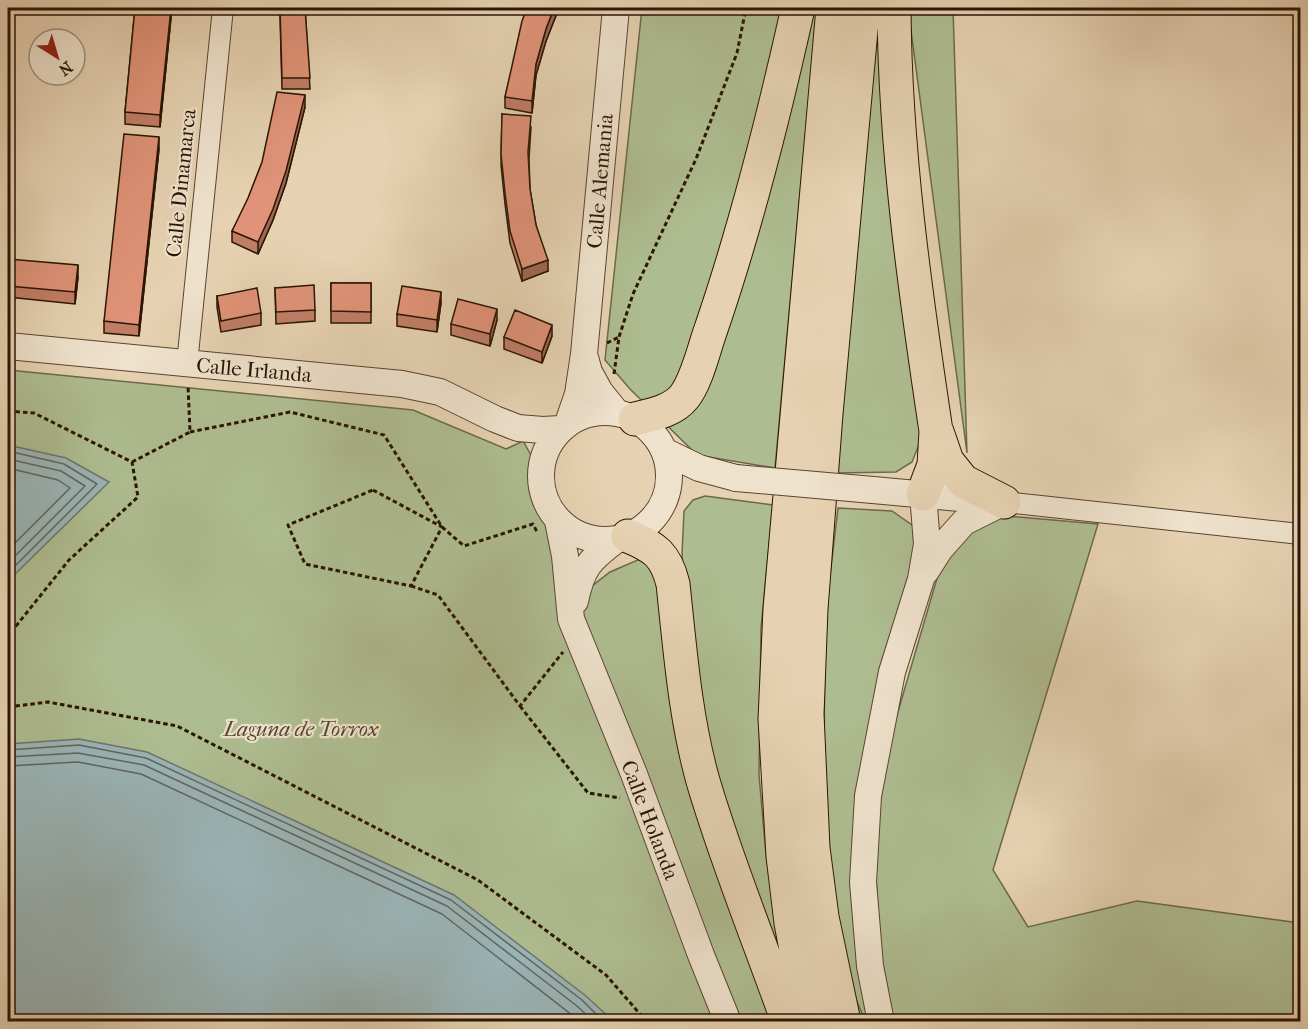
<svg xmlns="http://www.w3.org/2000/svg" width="1308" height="1029" viewBox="0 0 1308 1029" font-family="'IM FELL French Canon',serif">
  <rect width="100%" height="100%" fill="#e6d2b2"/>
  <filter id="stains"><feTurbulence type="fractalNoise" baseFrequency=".00333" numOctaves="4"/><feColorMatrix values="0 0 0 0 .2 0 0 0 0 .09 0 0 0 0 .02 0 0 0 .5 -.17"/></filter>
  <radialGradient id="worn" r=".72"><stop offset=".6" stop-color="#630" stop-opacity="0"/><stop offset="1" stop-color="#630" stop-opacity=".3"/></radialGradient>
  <path fill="#aebd91" stroke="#6c694a" stroke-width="1.5" d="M642,8h175l-42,460 -78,-13 -67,-66 -25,-29z
    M887,8l35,429 -10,25 -16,10 -61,1 40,-462z
    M911,8h42l14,445 -57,-430z
    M8,370l405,40 93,39 17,-8 13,23 12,35 7,31 33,59 22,-17 30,-13 19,11 118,451h-769z
    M705,496l68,9 -12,123 -2,147 7,80 20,136 -68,-200 -27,-137 -9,-100 2,-43 9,-11z
    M838,508l54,3 20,14 7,14 -53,212 8,270h-9l-16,-39 -19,-111 -6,-107 1,-145z
    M1006,516l92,8 -105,346 35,57 109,-26 163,22v98l-406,1 -14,-73 -6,-110 9,-76 57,-195 29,-38z"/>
  <path fill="#9ab5b7" stroke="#6d756f" stroke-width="1.5" d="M8,445l58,13 43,24 -101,99z
    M79,739l68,13 307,143 132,101 27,25h-605v-277z"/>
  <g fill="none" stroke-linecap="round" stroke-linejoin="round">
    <path stroke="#62655e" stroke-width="1.5" d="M8,451l56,13 33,20 -89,89
      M8,459l53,12 24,15 -77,77
      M8,468l50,12 12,8 -62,62
      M8,750l71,-5 67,13 305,142 131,100 22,22
      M8,757l70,-4 66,12 303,141 130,100 17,16
      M8,766l70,-4 63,12 301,140 139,108"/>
    <defs>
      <path id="minor" d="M187,364l36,-356
        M1004,502l296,32"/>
      <path id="tertiary" d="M8,346l394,38 38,8 55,27 23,9 25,2 17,-1
        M584,354l5,18 11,20 17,21
        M541 476a64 64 0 1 1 128 0a64 64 0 1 1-128 0Z
        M568,423l10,-29 6,-40 32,-346
        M664,451l35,17 37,10
        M873,490l119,11
        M558,521l7,35 6,63 63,155 67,181 27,67
        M926,571l14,-22 24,-27 40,-20
        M575,601c7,-33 14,-41 41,-61
        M881,1022l-11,-56 -7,-84 5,-86 24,-124 29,-93 6,-35 -4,-50"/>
      <path id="motorway" d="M894,8c1,142 21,283 42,423l-2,34 -11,29
        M635,419c16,-4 38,-8 49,-22 13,-16 20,-49 27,-68 36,-105 63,-213 87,-321
        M937,432l10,29 16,20 41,21
        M628,536c27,11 38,19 45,48 7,65 12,133 30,197 24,82 57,161 85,241
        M812,1022l-8,-31 -13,-68 -8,-67 -8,-137 5,-110 53,-601
        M844,1022l-22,-105 -9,-69 -6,-134 4,-105 15,-195 37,-406"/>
    </defs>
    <use href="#minor" stroke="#594430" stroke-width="22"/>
    <use href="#tertiary" stroke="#594430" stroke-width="28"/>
    <use href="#motorway" stroke="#2a1504" stroke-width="35"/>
    <path stroke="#2a1504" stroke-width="3" stroke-dasharray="4.5 3" stroke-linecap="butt" d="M607,343l12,-6
      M614,374l5,-37 14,-43 63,-135 41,-106 9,-45
      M8,411l26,2 98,49 6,35 -69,63 -53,66 -8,5
      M190,432l100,-20 94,23 58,92 22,19 69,-22 4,8
      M132,462l58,-30 -2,-47
      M373,490l69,37 -31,59 -106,-22 -17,-39z
      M411,586l27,9 82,111 43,-54
      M520,706l68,87 32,5
      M8,707l40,-5 129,24 301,154 128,95 41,47"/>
    <use href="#minor" stroke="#efe2cd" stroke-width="20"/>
    <use href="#tertiary" stroke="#efe2cd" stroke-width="26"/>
    <use href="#motorway" stroke="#e6d2b2" stroke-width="33"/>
    <defs>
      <path id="tertiary-bridge" d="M736,478l137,12"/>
    </defs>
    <use href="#tertiary-bridge" stroke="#594430" stroke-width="28" stroke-linecap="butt"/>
    <use href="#tertiary-bridge" stroke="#efe2cd" stroke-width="26"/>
  </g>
  <path fill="#c17e67" stroke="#2a1504" stroke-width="1.5" d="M135,8h37l-12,119 -35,-3v-12z
    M278,8h27l5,81h-28l-2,-73z
    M527,8h32l-13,33 -10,34 -4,38 -27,-5v-11z
    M305,107l-19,76 -13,37 -15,34 -26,-12v-11z
    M502,114l29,13 -2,32 1,30 6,36 12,46 -26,10 -12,-38 -5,-39 -4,-39z
    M159,149l-20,187 -35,-3v-12z
    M8,259l70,18 -3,27 -67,-7z
    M331,283h40v40h-40z
    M275,288l40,22v11l-39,3z
    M217,296l44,17v12l-40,7 -4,-25z
    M441,303l-4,29 -40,-6v-12z
    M497,320l-7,26 -39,-11v-11z
    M552,336l-10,27 -38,-14v-12z"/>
  <path fill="#9d6754" stroke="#2a1504" stroke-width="1.5" d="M171,8h1l-12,119v-12z
    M554,8h5l-13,33 -10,34 -4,38v-12l4,-37 10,-35z
    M305,95v12l-19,76 -13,37 -15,34v-12z
    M159,137v12l-20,187v-11z
    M548,260v11l-26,10v-12z
    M78,265v12l-3,27v-12z
    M441,292v11l-4,29v-12z
    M497,309v11l-7,26v-12z
    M552,325v11l-10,27v-11z"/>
  <path fill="#e09378" stroke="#2a1504" stroke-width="1.5" d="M135,8h36l-11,107 -35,-3z
    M280,8h25l5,70h-28z
    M527,8h27l-8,21 -10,35 -4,37 -27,-4 17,-76z
    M277,92l28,3 -19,76 -13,38 -15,33 -26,-11 16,-33 14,-36z
    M502,114l29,2 -3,36 2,37 6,36 12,35 -26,9 -12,-38 -5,-38 -4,-39z
    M124,134l35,3 -20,188 -35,-4z
    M8,259l70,6 -3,27 -67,-6z
    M331,283h40v29l-40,-1z
    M314,285l1,25 -39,2 -1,-24z
    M402,286l39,6 -4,28 -40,-6z
    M257,288l4,25 -40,8 -4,-25z
    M458,299l39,10 -7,25 -39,-10z
    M515,310l37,15 -10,27 -38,-15z"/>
  <g text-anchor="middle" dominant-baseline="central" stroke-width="4.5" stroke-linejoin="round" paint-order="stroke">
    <g font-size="21" fill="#2a1504" stroke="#efe2cd">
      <text transform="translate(600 181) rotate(-85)">Calle Alemania</text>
      <text transform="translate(181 183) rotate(-84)">Calle Dinamarca</text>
      <text transform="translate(254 370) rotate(5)">Calle Irlanda</text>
      <text transform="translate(650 820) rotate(69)">Calle Holanda</text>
    </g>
    <g font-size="21" font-style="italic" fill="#52472e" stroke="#efe2cd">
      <text x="301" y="729">Laguna de Torrox</text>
    </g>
  </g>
  <rect width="1308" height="1029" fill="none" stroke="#e6d2b2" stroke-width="30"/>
  <rect x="9" y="9" width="1290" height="1011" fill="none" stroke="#2a1504" stroke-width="3"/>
  <rect x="15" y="15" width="1278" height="999" fill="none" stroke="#2a1504" stroke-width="1.5"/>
  <g transform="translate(57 57) rotate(143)"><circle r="28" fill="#efe2cd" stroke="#a0907d" stroke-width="1.5"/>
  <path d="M0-4.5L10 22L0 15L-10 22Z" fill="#8f2418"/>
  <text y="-9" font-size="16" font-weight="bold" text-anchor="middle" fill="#2a1504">N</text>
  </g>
  <rect width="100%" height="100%" filter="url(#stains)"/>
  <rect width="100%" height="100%" fill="url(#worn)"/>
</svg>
